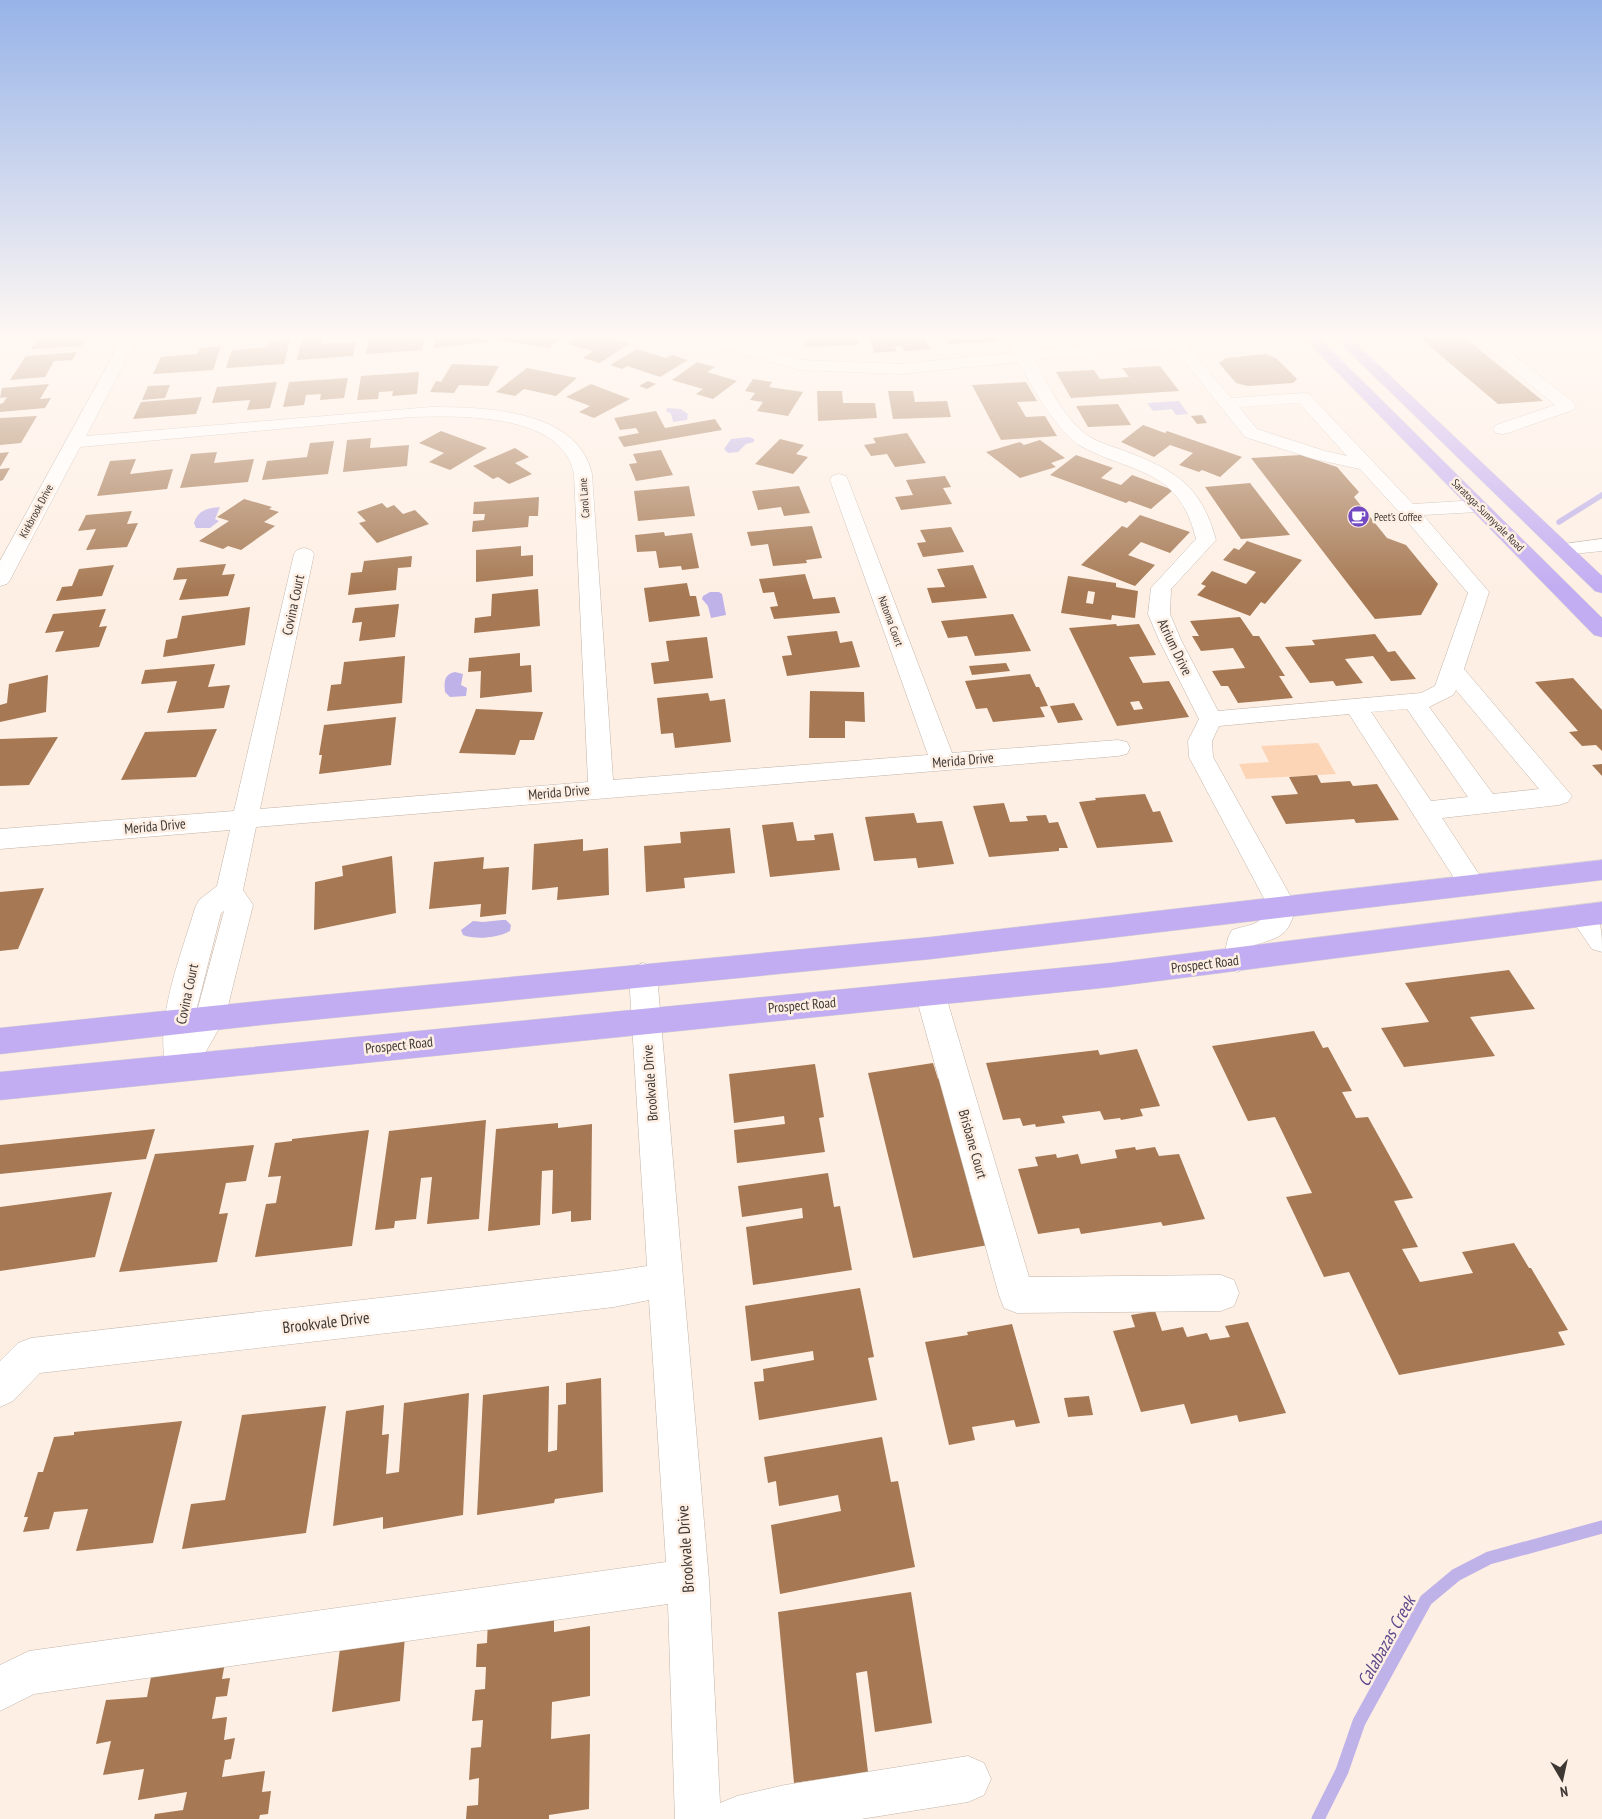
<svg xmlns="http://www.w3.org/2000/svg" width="1602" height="1819" viewBox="0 0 1602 1819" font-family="'PT Sans Narrow',sans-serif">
  <rect width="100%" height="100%" fill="#feefe4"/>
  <path fill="#fcd5b7" d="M1318,743l18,31 -90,5 -7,-15 30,-2 -8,-16z"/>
  <path fill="#bfb2e8" d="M1179,401l9,13 -12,1 -4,-6 -19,2 -6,-8z
    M667,408l14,1 7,5 -1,6 -14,2 -2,-8 -5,-3z
    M749,437l5,2v3l-8,2 -8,8 -10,1 -4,-4 7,-10z
    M220,507l-5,12 4,2 -9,7h-14l-2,-5c4,-13 14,-15 26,-16z
    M710,592h9l3,2 4,21 -15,3 -3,-12 -6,-7 1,-3z
    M455,672l8,2 -2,11 6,3 -1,8 -16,1 -5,-5c-1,-10 -1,-18 10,-20z
    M502,920h4l5,5 -1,6c-12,7 -35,9 -47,4l-2,-5 12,-9 10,1z"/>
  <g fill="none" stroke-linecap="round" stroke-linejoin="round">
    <path stroke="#bfb2e8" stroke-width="5.5" d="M1559,522l43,-27"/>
    <path stroke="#bfb2e8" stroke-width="13" d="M1318,1819l24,-48 17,-49 67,-122 30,-25 33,-17 113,-31"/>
  </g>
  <path fill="#a67954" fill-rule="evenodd" d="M39,337h22l-1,1 27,-1 -5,9 -51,3z
    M302,337h21l-2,7 35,-2 -3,14 -56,4z
    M369,337h55l-2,13 -56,4z
    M435,337h55l-1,5 -55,6z
    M501,337h61l-13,11 -52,-8z
    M578,337h28l24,6 -30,20 -17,-5 10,-7 -27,-7z
    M805,337h53l1,8 -54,2z
    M869,337h55l6,12 -26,2 -2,-5 -8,1 3,4 -22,2z
    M946,337h50l2,4 -48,3z
    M1419,337h45l79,64 -45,3z
    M290,340l-6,24 -58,4 6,-18 35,-3 2,-6z
    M221,346l-8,24 -60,4 8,-17 36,-3 2,-6z
    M637,349l29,9 6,-3 16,5 -28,17 -33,-11 -5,3 -12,-4z
    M77,352l-5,8 -18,1 -9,16 -35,3 16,-24z
    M1265,354l11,4 21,21 -4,4 -45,3 -12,-3 -17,-20 7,-5z
    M697,362l18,5 -8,5 30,9 -24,18 -17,-5 7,-5 -31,-9z
    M452,364l47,2 -11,20 -29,-1 -5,8 -24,-1 6,-11 5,1z
    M1160,366l19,25 -108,7 -15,-26 38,-2 6,9 29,-2 -7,-9z
    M527,368l50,10 -21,18 -32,-7 -9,7 -19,-4z
    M419,372l-2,22 -25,2 1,-5 -14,1 -1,7 -21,1 4,-24z
    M348,378l-4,20 -24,2 1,-6 -15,1 -2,10 -21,2 6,-25z
    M753,379l19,3 -3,5 34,5 -15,24 -31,-5 6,-9 -13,-2 5,-7 -10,-2z
    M648,381l8,3 -9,5 -8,-3z
    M277,382l-7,26 -23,2 3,-10 -38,3 5,-16z
    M1026,382l11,19 -20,1 9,15 19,-1 12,20 -56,4 -29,-55z
    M49,384l-9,15 11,-1 -6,10 -45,4v-8l3,-1 4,-6 -7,1 2,-10z
    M591,384l39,15 -36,19 -15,-6 11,-6 -24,-9z
    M170,385l-5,13 -23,2 6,-14z
    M817,391h25l1,12h32l2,15 -59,3z
    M888,391h25l2,11 32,-1 4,16 -58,2z
    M202,397l-6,17 -63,5 8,-17z
    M1118,404l13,21 -43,2 -12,-21z
    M656,411l9,17 50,-9 7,11 -98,17 -6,-10 21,-4 -3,-5 -16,2 -6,-12z
    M1202,415l5,8 -10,1 -6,-8z
    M37,416l-16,27 -21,2v-27z
    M1143,425l22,8 2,-2 75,26 -22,20 -18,-7 -3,2 -20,-7 14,-12 -23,-8 -16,12 -33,-15z
    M441,431l46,17 -37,22 -21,-8 15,-9 -25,-10z
    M907,433l19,30 -31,4 -8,-13 -16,2 -7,-11 12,-2 -3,-5z
    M371,438l-1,10 39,-3 -2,21 -64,6 4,-32z
    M780,439l24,6 -8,9 12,3 -15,17 -38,-10z
    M1040,440l25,18 -14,5 5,4 -36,11 -34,-26 34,-10 4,3z
    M334,441l-6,33 -66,6 5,-19 40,-4 3,-14z
    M515,448l14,9 -14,6 17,11 -23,10 -11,-7 -5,2 -20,-13z
    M661,450l12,25 -37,6 -7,-17 8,-1 -4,-9z
    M9,452l-9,15v-14z
    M217,452l-3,11 40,-4 -6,23 -68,6 11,-34z
    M1076,455l37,13 -12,10 20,7 11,-10 41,15 -22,19 -22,-8 -3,2 -76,-28z
    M1301,455l36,12 22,25 -5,5 33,41 19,7 32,39 -17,31 -46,4 -124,-161z
    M136,459l-6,15 43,-5 -6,20 -70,7 13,-35z
    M10,468l-7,12 -3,1v-12z
    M945,476l6,11 -8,1 9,16 -51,6 -6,-13 18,-2 -7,-15z
    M1250,483l40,52 -49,4 -36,-52z
    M689,486l6,30 -57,5 -4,-30z
    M799,486l11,27 -26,3 -3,-9 -23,3 -6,-19z
    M539,497l-1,19h-9l-1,11 -56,5 1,-11 11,-1 1,-6h-12l1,-12z
    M244,499l28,8 -3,2 10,3 -15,10 11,4 -34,24 -13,-4 -5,3 -24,-8 30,-20 -12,-4z
    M382,503l5,5 7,-3 9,9 12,-4 14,14 -52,19 -18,-20 7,-2 -9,-9z
    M132,511l-5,13 11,-1 -11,24 -41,3 10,-21 -18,2 8,-16z
    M1140,515l50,17 -20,21 -29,-11 -13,13 27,10 -20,21 -54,-21 41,-39 5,2z
    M812,526l10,32 -16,2 1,3 -34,3 -5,-22 -17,2 -4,-14z
    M951,527l13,25 -41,5 -6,-14 9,-1 -6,-12z
    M664,532l1,4 27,-3 7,35 -17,2 -1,-4 -22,2 -3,-17 -19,1 -2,-17z
    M1247,541l55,19 -37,44 -4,-2 -11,14 -53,-21 9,-9 -5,-2 11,-13 34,13 10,-12 -33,-12 11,-12 5,2z
    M521,546v10l12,-1v21l-57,6v-32z
    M412,556l-1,11 -13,1 -2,22 -48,5 3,-22 11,-1 2,-11z
    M226,564l-4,11 13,-1 -7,22 -49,4 8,-21 -14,1 4,-12z
    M114,565l-12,31 -46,5 6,-14 10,-1 7,-17z
    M973,565l14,33 -55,5 -5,-15 18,-1 -8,-18z
    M805,574l8,25 22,-2 5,16 -66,6 -4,-12 8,-1 -4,-14 -11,1 -4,-14z
    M1068,576l48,7v4l22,4 -3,27 -23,-3 -1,5 -50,-7zM1088,591l7,1 -2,12 -7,-1z
    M687,583l3,13h6l4,20 -51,6 -5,-34z
    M538,589l2,37 -66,7 1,-15 16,-2 1,-22z
    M399,604l-4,33 -36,4 3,-19 -10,1 3,-15z
    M250,607l-5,38 -82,12 3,-17 11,-2 5,-22z
    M106,609l-7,18 8,-1 -8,21 -44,5 9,-21 -19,2 8,-19z
    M1013,614l18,37 -56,5 -8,-20 -19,2 -7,-17z
    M1240,617l13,19h6l26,40h-6l14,22 -55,5 -10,-17h-7l-9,-15 33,-3 -12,-20 -32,3 -9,-15h7l-9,-15z
    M1116,624l1,2 22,-2 17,31 -27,2 14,26 26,-2 20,36 -72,9 -48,-98zM1139,701l4,8 -9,1 -4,-8z
    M837,631l3,12 12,-2 8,26 -73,9 -5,-20 10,-1 -5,-19z
    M1375,634l13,18 7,-1 21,28 -25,2 -18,-25 -28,3 18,24 -27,3 -3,-5 -23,2 -25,-36 30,-2 -3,-5z
    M707,637l6,41 -59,6 -3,-21 18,-2 -3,-20z
    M520,653v13l11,-1 1,27 -52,6 1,-27 -13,1 1,-14z
    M405,656l-3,47 -75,8 4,-26 10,-1 3,-22z
    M1006,663l4,8 -38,4 -3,-9z
    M215,664l-7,23 22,-2 -6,23 -57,5 10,-32 -36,3 4,-14z
    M1030,674l6,13h3l9,19 -8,1 5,10 -52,5 -6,-14 -11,1 -11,-28z
    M48,675l-2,37 -46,10v-17l7,-2 2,-19z
    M1573,678l29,32v41l-6,-6 -14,1 -13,-14 9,-1 -43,-49z
    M810,691l54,1 1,30 -20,-1v17h-36z
    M708,693l2,8 15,-2 6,43 -56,6 -2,-15 -12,1 -4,-36z
    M1074,703l9,17 -25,3 -8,-17z
    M476,709l67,3 -9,28h-14l-5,15 -56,-2z
    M396,717l-5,48 -72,9 3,-19h-3l5,-30z
    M217,729l-21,48 -75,3 24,-48z
    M58,737l-29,48 -29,1v-47z
    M1602,764v12l-10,-11z
    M1317,775l4,8 29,-2 3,5 24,-2 22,36 -43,3 -2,-4 -68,5 -15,-28 27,-2 -9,-17z
    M1145,794l8,18 7,-1 13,31 -76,6 -18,-46 17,-2 -1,-2z
    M1004,803l6,19 18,-1 -2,-5 20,-1 3,8 9,-1 10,26h-9v3l-70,6 -16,-51z
    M914,813l3,10 25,-2 12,43 -36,4 -2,-10 -42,3 -9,-44z
    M793,822l4,19 18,-1 -1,-5 19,-2 7,37 -70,7 -8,-52z
    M730,828l5,45 -51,5 1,10 -39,4 -2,-46 37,-3 -1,-11z
    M583,839v12l25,-3 1,47 -52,5 1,-13 -26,3 2,-46z
    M392,856l4,57 -82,17 1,-48 28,-6 -1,-10z
    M484,857l-1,12 26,-2 -3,47 -26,3 1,-13 -52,5 5,-47z
    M44,888l-26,61 -18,2v-59z
    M1509,970l26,39 -65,8 25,39 -91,11 -23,-39 48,-6 -24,-39z
    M1314,1031l9,17 5,-1 24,44 -10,1 14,26 12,-1 45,81 -19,3 24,46 -16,2 18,33 53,-9 -11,-21 52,-9 15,25h2l37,62 -10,2 7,13 -166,30 -50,-103 -25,5 -38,-80 26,-4 -37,-76 -27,4 -36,-75z
    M1137,1049l23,57 -20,3 3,7 -22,4 -1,-2 -16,2 -4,-9 -38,5 3,7 -29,4 -1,-3 -12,2 -3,-8 -17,2 -17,-57 112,-13 2,5z
    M933,1063l5,16 8,-1 11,37 -8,1 9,31 20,41 -9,1 10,35 9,-2 6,22 -81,14 -45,-185z
    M815,1064l9,53 -5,1 6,34 -88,11 -3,-33 51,-6 -1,-8 -50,7 -5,-49z
    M486,1120l-7,99 -52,5 5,-47 -11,1 -5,41 -21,2 -1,7 -19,2 14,-99z
    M558,1123v5l34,-4 -1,96 -20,2v-11l-19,3 1,-44 -11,1 -2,54 -52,6 8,-102z
    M155,1129l-9,30 -146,15v-29z
    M369,1130l-17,116 -97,11 11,-53 10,-1 5,-27 -13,1 7,-34 17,-2v-2z
    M254,1145l-8,36 -20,2 -7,31 9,-1 -11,49 -98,10 36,-118z
    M1135,1147l1,3 19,-3 4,9 20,-2 26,65 -42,7 -2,-4 -80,12 -2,-6 -41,6 -20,-65 20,-3 -3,-9 21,-3 1,4 21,-4 3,10 36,-6 -2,-8z
    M828,1173l6,34 6,-1 12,64 -99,15 -7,-58 57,-9 -1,-10 -60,9 -4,-31z
    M112,1192l-17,65 -95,14v-64z
    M860,1288l14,69 -6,1 9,42 -118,20 -5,-38 10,-1 -1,-12 51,-9 -1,-9 -62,10 -6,-55z
    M1155,1311l7,20 21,-4 4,10 20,-4 3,7 20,-3 -5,-11 23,-4 38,91 -47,9 -2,-7 -46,9 -7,-20 -43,8 -28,-81 22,-4 -4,-12z
    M1012,1324l28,99 -24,4 -2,-7 -42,7 3,13 -26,5 -24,-103 43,-7 -1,-3z
    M601,1378l2,114 -48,7 -1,4 -77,12 6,-120 66,-9 -1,66 9,-2 1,-45 8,-1v-21z
    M469,1393l-6,122 -80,14v-12l-50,9 13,-115 38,-6 -2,30 7,-1 -3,40 13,-2 5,-69z
    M1089,1396l4,19 -25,2 -4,-19z
    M326,1406l-20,127 -124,16 9,-45 34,-4 17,-85z
    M182,1421l-29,122 -77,8 12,-42 -34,3 -5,17 -26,3 5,-15h-4l14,-45h5l11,-35 20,-2v-3z
    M882,1437l9,45 7,-1 17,86 -135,27 -9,-69 70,-14 -3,-16 -59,11 -3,-25 -8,2 -4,-26z
    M911,1592l21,131 -57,9 -8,-61 -11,2 12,99 -74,11 -16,-171z
    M554,1608v24l36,-6v70l-38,6 -1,37 39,-5 -1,75 -40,6v4h-83l1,-13 11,-1 1,-27 -10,2 2,-32 10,-1 2,-27 -11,1 3,-31 10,-1 1,-22h-10l1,-23 10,-1 1,-25z
    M405,1636l-5,65 -68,11 8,-64z
    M226,1657l-4,22 8,-1 -3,18 -11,1 -4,22 15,-2 -3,23 11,-2 -4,21 -6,1 -3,17 43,-6 -3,21 9,-1 -3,23 -8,1 -1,4h-105l1,-5 28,-4 4,-18 -49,8 6,-31 -41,6 8,-34 -15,3 10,-44 41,-3 6,-30z"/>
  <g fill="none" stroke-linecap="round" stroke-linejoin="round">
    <defs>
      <path id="minor" d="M123,337h15l-52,99 345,-29c52,0 147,2 161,67l21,306 315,-25 -98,-275 2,-4 7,-2 7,2 2,4 104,273 166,-13 9,2 3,6 -3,6 -9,2 -862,71 -13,63 10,15 -28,113 -33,58 -11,4 -11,-4c-21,-43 12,-123 25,-168l4,-8 18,-14 13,-56 -230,19v-20l234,-18 60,-257 3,-4 7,-2 7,2 3,4 -54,255 328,-27 -14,-308c-12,-62 -115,-58 -163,-57l-331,30 -70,133 -3,4 -7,2v-25zM224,911l-28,104 -2,4 27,-106z
        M695,337h23l83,23 99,4 113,-11 -8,-16h14l9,14 138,-14h56l-1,3 -34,5 44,53 72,-5 6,1 104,110 65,-4 7,2 3,4 -3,4 -7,2 -55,3 66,77 -25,77 108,127 -4,6 -9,3 -117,13 44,67 -3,7 -10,3 -10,-3 -114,-178 -130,12 -7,15 1,16 83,149c-7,29 -14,31 -42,39l-7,23 -10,4 -10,-4 -4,-8 5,-22 4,-8c18,-6 31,-4 36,-24l-79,-149 -1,-16 11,-22 -40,-79 -11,-26 3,-26 45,-49c-18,-74 -65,-64 -119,-95 -26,-22 -42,-53 -59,-82l-118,12 -100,-4 -103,-30zM1172,346l73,91 69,22 46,10 41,45 67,79 -33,93 -14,7 -203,18 -37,-71 -11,-26 1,-25 45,-49c-15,-55 -40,-69 -91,-89 -11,-4 -25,-8 -35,-14 -26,-17 -41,-51 -56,-77zM1299,403l48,53 -22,-5 -68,-22 -18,-22zM1456,690l83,99 -46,5 -64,-87 24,-12zM1407,709l61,88 -37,4 -60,-89z
        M1475,337h16l82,65 3,4 -3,4 -65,23 -6,1 -6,-1 -3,-4 3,-4 59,-20 -79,-65z
        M1602,539v12l-39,4 -7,-2 -3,-4 3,-4z
        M1583,905c19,8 19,26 19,47l-10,-3 -23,-33 4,-8z
        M643,963l10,4 4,8 52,605 11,223 17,-7 48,-11 183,-29 16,7 7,16 -7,16 -16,7 -107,17h-186l-7,-215 -634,90 -34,17v-46l29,-14 637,-89 -17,-262 -35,7 -574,66 -27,28 -13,6v-46l18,-18 13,-5 583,-67 33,-5 -18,-291 4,-8z
        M930,981l10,3 5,9 84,284 192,-2 13,5 5,13 -5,13 -13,5 -204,2 -13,-5 -5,-13 -84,-302 5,-9z"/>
      <path id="major" d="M1303,337h15l284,281v19l-8,-2z
        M1334,337h15l253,239v17l-7,-2z
        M1602,860v20l-671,79 -661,65 -270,30v-26l270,-28 661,-63z
        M1602,902v22l-491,63 -1111,113v-28l1111,-109z"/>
    </defs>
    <use href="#minor" stroke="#c2b4a9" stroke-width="1"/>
    <use href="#major" stroke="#d5d3d2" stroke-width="1"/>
    <use href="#minor" fill="#fff" fill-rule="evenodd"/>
    <use href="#major" fill="#c2acf2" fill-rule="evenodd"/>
  </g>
  <linearGradient id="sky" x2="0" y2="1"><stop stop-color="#97b3e8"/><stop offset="0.57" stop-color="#fff8f3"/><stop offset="1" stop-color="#fff8f3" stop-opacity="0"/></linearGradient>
  <rect width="1602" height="591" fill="url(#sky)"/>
  <defs>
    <symbol id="cafe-disc" viewBox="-11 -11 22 22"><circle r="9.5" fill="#7349c1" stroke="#feefe4"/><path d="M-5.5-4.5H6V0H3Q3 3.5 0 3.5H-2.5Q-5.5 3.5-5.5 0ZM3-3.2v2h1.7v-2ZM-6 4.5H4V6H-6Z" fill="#fff"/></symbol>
  </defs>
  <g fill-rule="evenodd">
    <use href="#cafe-disc" x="1346" y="504" width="25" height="25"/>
  </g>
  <g text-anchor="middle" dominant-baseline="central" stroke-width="5" stroke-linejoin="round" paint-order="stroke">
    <g font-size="11" fill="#3e3834" stroke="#feefe4">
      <text transform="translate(584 498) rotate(-94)">Carol Lane</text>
      <text transform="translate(36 511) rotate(-62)">Kirkbrook Drive</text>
      <text transform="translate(1488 515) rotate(45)">Saratoga-Sunnyvale Road</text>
      <text transform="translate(891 621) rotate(70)">Natoma Court</text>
    </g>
    <g font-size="11" fill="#3e3834" stroke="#feefe4" text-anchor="start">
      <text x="1374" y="517">Peet's Coffee</text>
    </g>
    <g font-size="14" fill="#3e3834" stroke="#feefe4">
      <text transform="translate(293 605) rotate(-78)">Covina Court</text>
      <text transform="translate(1175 647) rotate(64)">Atrium Drive</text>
      <text transform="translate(963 760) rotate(-5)">Merida Drive</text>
      <text transform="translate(559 792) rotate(-5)">Merida Drive</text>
      <text transform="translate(155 826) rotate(-5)">Merida Drive</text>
      <text transform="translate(1205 964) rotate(-7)">Prospect Road</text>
      <text transform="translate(187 994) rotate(-78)">Covina Court</text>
      <text transform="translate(802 1005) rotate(-5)">Prospect Road</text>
      <text transform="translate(399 1045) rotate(-6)">Prospect Road</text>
      <text transform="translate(650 1083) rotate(-94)">Brookvale Drive</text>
      <text transform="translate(973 1144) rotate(74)">Brisbane Court</text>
    </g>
    <g font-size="16" fill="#3e3834" stroke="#feefe4">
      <text transform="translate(326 1322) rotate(-7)">Brookvale Drive</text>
      <text transform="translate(685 1549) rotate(-94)">Brookvale Drive</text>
    </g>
    <g font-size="18" font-style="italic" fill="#5d4a8c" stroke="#feefe4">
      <text transform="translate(1386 1641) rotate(-61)">Calabazas Creek</text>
    </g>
  </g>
  <g transform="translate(1562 1779) rotate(171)" stroke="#feefe4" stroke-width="4" paint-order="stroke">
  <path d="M0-4L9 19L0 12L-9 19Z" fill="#3e3834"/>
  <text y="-8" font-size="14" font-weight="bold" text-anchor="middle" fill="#3e3834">N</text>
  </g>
</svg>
